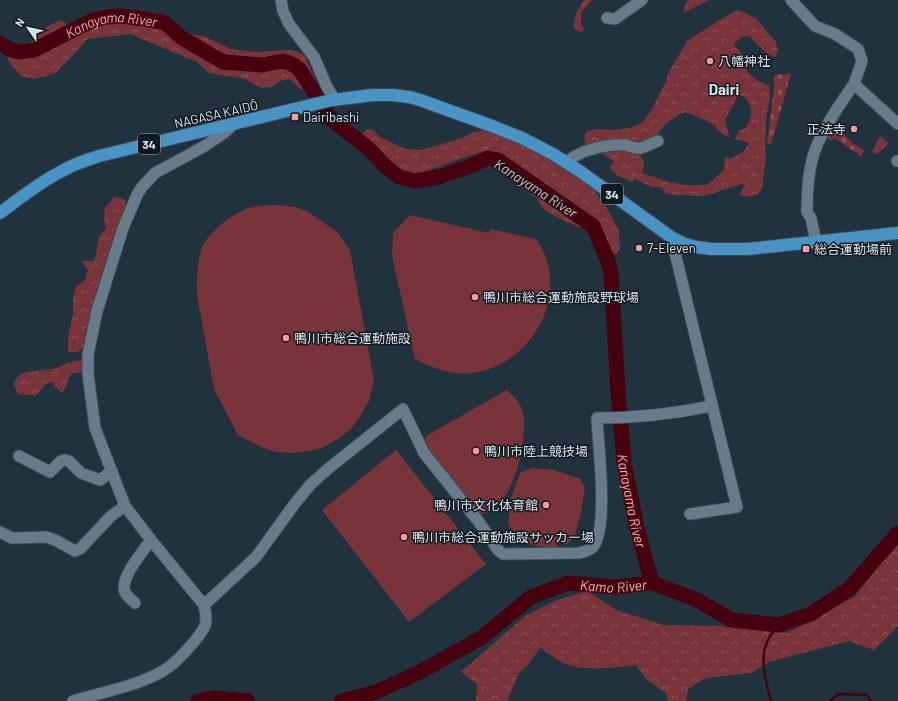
<svg xmlns="http://www.w3.org/2000/svg" width="898" height="701" viewBox="0 0 898 701" font-family="Barlow,'Noto Sans JP',sans-serif">
  <defs>
    <pattern id="grass-tufts" width="24" height="20" patternUnits="userSpaceOnUse"><rect width="24" height="20" fill="#783439"/><path d="M3 7l-1-3M5 7V3M7 7l1-3M15 17l-1-3M17 17v-4M19 17l1-3" fill="none" stroke="#8a5156"/></pattern>
    <pattern id="forest-crowns" width="20" height="18" patternUnits="userSpaceOnUse"><rect width="20" height="18" fill="#783439"/><path d="M2 6a3 3 0 1 1 6 0M12 15a3 3 0 1 1 6 0" fill="none" stroke="#8a5156"/></pattern>
    <pattern id="cemetery-stones" width="16" height="16" patternUnits="userSpaceOnUse"><rect width="16" height="16" fill="#783439"/><path d="M2 7V4a2 2 0 0 1 4 0v3zM10 15v-3a2 2 0 0 1 4 0v3z" fill="#8a5156"/></pattern>
  </defs>
  <rect width="100%" height="100%" fill="#21323f"/>
  <path fill="url(#grass-tufts)" d="M688,0h21l-26,13 2,-9z"/>
  <path fill="url(#forest-crowns)" d="M584,0h9l-6,5 -7,9 2,1c-1,6 -4,8 2,12l-1,4 -3,1 -6,-3c-1,-11 4,-20 10,-29z
    M738,10l18,8 20,24 2,10 -3,5 -8,-3 -18,-18 -7,1 -6,5 -2,4 12,11 -1,10c8,11 11,14 24,18l1,13 -4,19v14l-1,14 1,11 -4,33 -4,5 -11,3 -7,-2 5,-12 -41,13 -30,-1 -10,-2v-3l-3,-3h-9l-17,-8 -4,3 -14,-7 -8,-7 5,-6 -13,-10 6,-4 32,5 5,9 -2,11 23,8 19,4h23l17,-15 1,-13 6,2 13,-8 5,-8 -14,-4 4,-9 7,-2c6,-13 8,-19 -1,-31l-7,-2 -13,26 5,17 -8,-4 -11,-11 -25,-11 -6,2 -14,10 -11,13 -27,7 -42,1 -2,-7 2,-6 9,-3 16,1 19,-2 13,-6 9,-13 14,-28 2,-7 19,-33 32,-21z
    M127,11l27,2 18,9 -1,12 3,7 7,-9 25,5 25,12 25,3 31,-2 9,1 8,4 12,25c-3,7 -8,8 -15,10l-4,-5 -8,-6 -9,2 -9,6 -9,1 -17,-9 -36,-6 -12,-11 -67,-28 -42,5 -32,34 -22,6 -13,-3 -11,-12 -4,-11 8,-6 8,-1 11,-5 15,-15 12,-6 9,6 38,-13z
    M372,129l8,8 26,12 15,1 38,-11 15,-7 13,-2 44,18 24,14 39,28 15,22 10,19 1,18 -4,6 -7,-4 -8,-16 -15,-8h-8l-25,-12 -11,-7 -5,-10 -44,-33 -1,-14 -18,3 -53,19 -12,1 -14,-5 -14,-13 -10,-12 -8,-5 -1,-5 4,-4z
    M118,197l7,3 2,6 -11,23 -14,44 -9,33 -8,39 -7,7h-10v-15l5,-23v-18l3,-9 9,-7 3,-9 -7,-10h12l3,-6 3,-19 7,-7 -2,-11 1,-11 5,-4 3,-5z
    M82,360l2,6 -4,6 -8,1c-5,7 -5,14 -10,20l-6,-5 -4,-6 -6,2 -9,11h-13l-6,-1 -4,-10 2,-5 5,-5 5,-2 27,-3 21,-8z
    M898,539v87l-24,24 -25,-9 -80,21 -18,11 -45,5 -18,11 -2,12h-18l-2,-8 -19,-13 -11,-15c-21,3 -56,7 -75,-3 -7,-4 -14,-10 -21,-14l-12,17 -9,8 -12,28h-31l1,-17 -16,-12 64,-56 32,-16 30,-9 29,19 48,15 53,1 70,7 67,-36 33,-41z"/>
  <path fill="url(#cemetery-stones)" d="M791,74l-20,70h-4l7,-56v-13z
    M831,125l8,3 13,15 12,7 -3,6 -26,-18 -4,2 -7,-3z
    M880,136l9,7 -12,11 -5,-2z"/>
  <path fill="#783439" d="M278,205l17,2 12,4 30,21 13,18 24,130 -5,21 -8,14 -10,14 -13,10 -14,8 -14,4 -17,2 -17,-1 -15,-5 -23,-12 -24,-46 -17,-94c-1,-11 1,-43 7,-52 12,-17 34,-35 55,-37 7,-1 13,-1 19,-1z
    M410,215l79,18 1,-4 46,10c37,51 -2,126 -63,134 -21,3 -40,-5 -58,-14l-23,-103 1,-23z
    M507,390c8,7 13,13 16,22 6,25 -11,103 -43,102l-55,-69 1,-9z
    M396,450l90,114 -77,58 -87,-112z
    M533,468l21,2 26,9 5,8 -4,26 -7,25 -7,6 -9,-1 -2,6 -43,-8 1,-8 -6,-9 3,-26 9,-25z"/>
  <g fill="none" stroke-linecap="round" stroke-linejoin="round">
    <path stroke="#46000e" stroke-width="2.5" d="M771,701c-5,-20 -13,-43 -2,-63 2,-4 6,-9 9,-13
      M830,701l8,-7 29,1 4,6"/>
    <g stroke="#46000e" stroke-width="15">
      <path id="s1" d="M0,43l9,6 10,3 15,-2 57,-29 15,-4 14,-1 25,3 20,4 17,15 41,24 39,3 21,-4 9,3 8,6 31,49 37,29 18,19 13,10 16,4 23,-4 30,-10 20,-9 10,2 95,66 15,35 3,12 7,119 6,71 13,65 15,55"/>
      <path d="M198,701l15,-3 35,3"/>
      <path id="s2" d="M341,701l35,-9 42,-19 63,-35 50,-41 37,-14 46,4 38,-4 43,16 37,21 46,5 33,-11 38,-25 49,-56"/>
    </g>
    <defs>
      <path id="minor" d="M281,0l2,11 6,13 25,33 13,30 8,13
        M791,0l24,26 20,8 23,15 4,12 -8,23 44,40
        M607,18l8,1 27,-19
        M897,161h1
        M567,163c10,-13 42,-19 58,-18 5,1 10,4 15,3 6,-1 12,-5 18,-7
        M675,239v14l62,254 -47,7
        M816,242l-5,-24 -4,-6c0,-17 1,-36 5,-52 6,-25 28,-56 42,-76
        M19,456l31,16 11,-11 4,-1 4,1 12,12 19,7 12,-9
        M0,532l12,6 34,-1 9,3 20,11 5,-2 31,-33 14,-10
        M135,603c-3,-3 -8,-6 -10,-11 -6,-13 18,-41 26,-52
        M204,605l52,-48 40,-55 15,-18 18,-16 74,-59 21,44 55,69 19,28 5,4 76,-1c5,-1 10,-2 14,-6 16,-20 5,-102 4,-129 39,0 76,-4 114,-12
        M73,701c29,-9 71,-16 96,-34 8,-6 17,-16 24,-24 12,-15 16,-18 11,-38l-53,-65 -26,-34 -30,-78 -7,-54v-19l9,-44 26,-83 14,-33 5,-8 13,-14 48,-26 21,-14 10,-9"/>
      <path id="major" d="M0,213c20,-15 40,-31 62,-42 12,-7 24,-11 37,-15l233,-56 41,-5h20l16,2 11,3 72,26 30,12 31,16 28,18 90,65 14,7 11,3 15,2h37l150,-16"/>
    </defs>
    <use href="#minor" stroke="#404d58" stroke-width="13"/>
    <use href="#major" stroke="#404d58" stroke-width="14"/>
    <use href="#minor" stroke="#687b8a" stroke-width="11"/>
    <use href="#major" stroke="#4a93c5" stroke-width="12"/>
  </g>
  <g fill="#f59b9e" stroke="#11191f" stroke-width="1.5">
    <circle cx="710" cy="61" r="4"/>
    <rect x="291" y="113" width="8" height="8" rx="2"/>
    <circle cx="854" cy="129" r="4"/>
    <circle cx="639" cy="248" r="4"/>
    <rect x="802" y="245" width="8" height="8" rx="2"/>
    <circle cx="475" cy="297" r="4"/>
    <circle cx="286" cy="338" r="4"/>
    <circle cx="476" cy="451" r="4"/>
    <circle cx="546" cy="505" r="4"/>
    <circle cx="404" cy="537" r="4"/>
  </g>
  <g text-anchor="middle" dominant-baseline="central" stroke-width="3" stroke-linejoin="round" paint-order="stroke">
    <g fill="#11191f" stroke="#9ca6ad" stroke-width="1">
      <rect x="138" y="134" width="22" height="20" rx="3"/>
      <rect x="601" y="184" width="22" height="20" rx="3"/>
    </g>
    <g font-size="12" font-weight="bold" fill="#d8e2ea">
      <text x="149" y="144">34</text>
      <text x="612" y="194">34</text>
    </g>
    <g font-size="13" fill="#d8e2ea" stroke="#11191f" text-anchor="start">
      <text x="718" y="61">八幡神社</text>
      <text x="303" y="117">Dairibashi</text>
      <text x="846" y="129" text-anchor="end">正法寺</text>
      <text x="647" y="248">7-Eleven</text>
      <text x="814" y="249">総合運動場前</text>
      <text x="483" y="297">鴨川市総合運動施設野球場</text>
      <text x="294" y="338">鴨川市総合運動施設</text>
      <text x="484" y="451">鴨川市陸上競技場</text>
      <text x="538" y="505" text-anchor="end">鴨川市文化体育館</text>
      <text x="412" y="537">鴨川市総合運動施設サッカー場</text>
    </g>
    <g font-size="13" fill="#d8e2ea" stroke="#11191f">
      <text transform="translate(216 114) rotate(-13)">NAGASA KAIDŌ</text>
    </g>
    <g font-size="14" font-style="italic" fill="#f2aeb0" stroke="#11191f">
      <text stroke="none"><textPath href="#s1" startOffset="120">Kanayama River</textPath></text>
      <text transform="translate(536 188) rotate(33)">Kanayama River</text>
      <text stroke="none"><textPath href="#s1" startOffset="972">Kanayama River</textPath></text>
      <text stroke="none"><textPath href="#s2" startOffset="304">Kamo River</textPath></text>
    </g>
    <g font-size="15" font-weight="bold" fill="#d8e2ea" stroke="#11191f">
      <text x="724" y="89">Dairi</text>
    </g>
  </g>
  <g transform="translate(28 28) rotate(304)" stroke="#11191f" stroke-width="3" paint-order="stroke">
  <path d="M0-3L7 15L0 10L-7 15Z" fill="#d8e2ea"/>
  <text y="-6" font-size="11" font-weight="bold" text-anchor="middle" fill="#d8e2ea">N</text>
  </g>
</svg>
